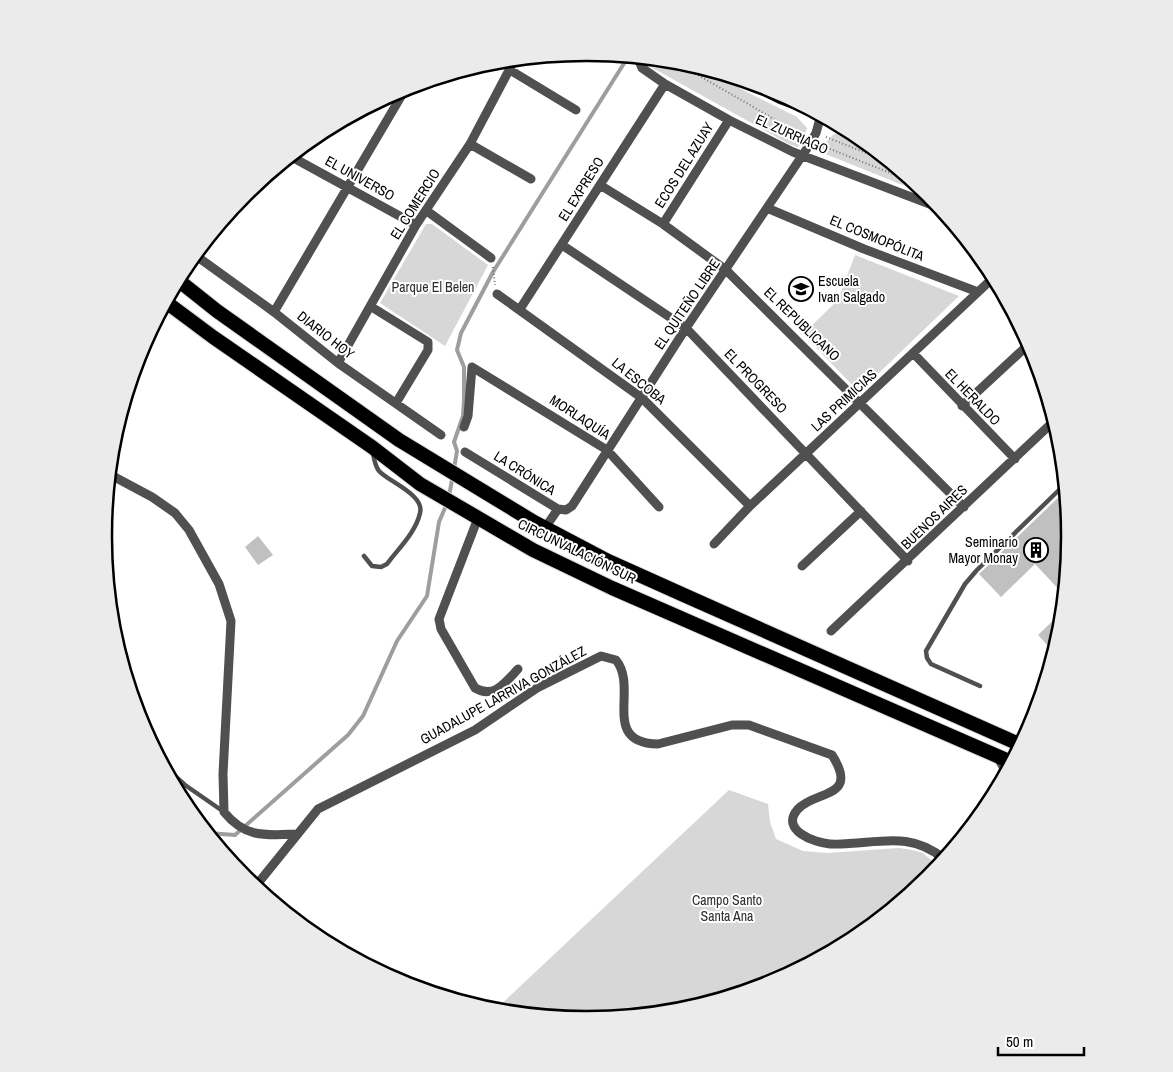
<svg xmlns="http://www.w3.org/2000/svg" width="1173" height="1072" viewBox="0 0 1173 1072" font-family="'Archivo Narrow',sans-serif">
  <rect width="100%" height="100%" fill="#fff"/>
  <path fill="#d7d7d7" d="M633,57l48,5 31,9 35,21 50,25 10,11 -5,16 -5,3 -8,-3z
    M852,132l3,2 75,62 -112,-45 16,-17z
    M426,224h6l56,41 -43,81 -65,-43z
    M855,255l104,41 -100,96 -56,-58 35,-34z
    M729,790l39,14 2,18 6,17 27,12 24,2 72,-5 14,2 10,3 15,13 -10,12 -73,60 -84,45 -90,27 -95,9 -91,-9z"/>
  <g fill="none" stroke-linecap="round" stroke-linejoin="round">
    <path stroke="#9e9e9e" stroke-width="4" d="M454,469l3,-18 -3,-9 9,-26 1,-16v-33l-7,-17 4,-17 32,-61 135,-215
      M208,833l27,2 113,-100 15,-19 34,-75 30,-45 12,-74 9,-21 5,-26"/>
  </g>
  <path fill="#c0c0c0" d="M1066,490l4,46 -6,59 -29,-31 -34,33 -22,-23z
    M258,536l15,19 -15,10 -13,-18z
    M1063,611l-2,20 -7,21 -16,-17z"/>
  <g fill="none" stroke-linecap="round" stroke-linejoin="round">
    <defs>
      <path id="trunk" d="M178,280l39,31 182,129 135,82 74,39 78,35 335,149
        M166,302l47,35 159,110 48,37 113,66 79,38 399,174"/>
    </defs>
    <use href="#trunk" stroke="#dbdbdb" stroke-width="16"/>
    <path stroke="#727272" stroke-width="2" stroke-dasharray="1 2.5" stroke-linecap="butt" d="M674,61l129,75
      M826,137l63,25
      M820,145l93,37
      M493,267l2,18"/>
    <path stroke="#505050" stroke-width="4.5" d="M364,556l8,10 9,1 6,-3c11,-15 29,-32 33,-51 5,-18 -31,-31 -41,-42 -4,-5 -5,-12 -6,-18
      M980,686l-49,-22 -4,-6 -1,-7 39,-67 12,-14 82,-80 6,-10
      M164,766l21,19 39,27"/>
    <path stroke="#505050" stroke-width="9" d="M638,58l4,10 23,16 64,36 64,32 147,56
      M510,70l66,40
      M470,144l61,35
      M290,156l126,69
      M600,185l63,39 63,46 238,237
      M767,208l97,41 114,43
      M427,211l64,47
      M663,224l66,-104
      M562,245l124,83 222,233
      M195,255l79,57 64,51 103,72
      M497,294l145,104 108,108
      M370,306l58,36v8l-32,53
      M520,309l145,-225
      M274,312l132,-224
      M913,353l102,106
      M338,363l78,-138 54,-81 45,-85
      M962,406l67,-62
      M464,427l4,-11 4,-49 135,83 52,57
      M465,452l93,57 8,1 6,-4 114,-178 122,-181 8,-14 5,-18
      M109,474l43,23 23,16 14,17 30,54 12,37 -8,153 1,38c22,27 42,23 74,22
      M478,518l-39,101 2,10 34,59c19,11 30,-5 43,-19
      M545,528l13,-19
      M714,544l36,-38 244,-229
      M802,566l59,-55
      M831,631l223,-210
      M997,756l9,16
      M255,887l63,-78 157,-79 62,-42 64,-32 15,4c23,28 -16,83 42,84l74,-19h17l83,30c28,44 -17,35 -34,54 -19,21 17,34 32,35 42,2 78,-16 114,15"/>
    <path stroke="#1d1d1d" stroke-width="10" d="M746,82l34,17 30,11"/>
    <use href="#trunk" stroke="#000" stroke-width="14"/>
  </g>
  <defs>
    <symbol id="school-ring" viewBox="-11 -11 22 22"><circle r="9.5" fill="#fff" stroke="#000" stroke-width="1.5"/><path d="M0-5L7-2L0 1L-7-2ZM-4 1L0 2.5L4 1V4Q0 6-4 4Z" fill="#000"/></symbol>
    <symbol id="building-ring" viewBox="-11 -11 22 22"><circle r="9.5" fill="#fff" stroke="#000" stroke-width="1.5"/><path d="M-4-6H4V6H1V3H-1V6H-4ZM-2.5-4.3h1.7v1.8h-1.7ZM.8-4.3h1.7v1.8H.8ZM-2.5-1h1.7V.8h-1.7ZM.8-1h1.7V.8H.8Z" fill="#000"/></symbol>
  </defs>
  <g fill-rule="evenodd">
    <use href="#school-ring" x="787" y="275" width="28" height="28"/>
    <use href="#building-ring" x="1022" y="536" width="28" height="28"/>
  </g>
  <g text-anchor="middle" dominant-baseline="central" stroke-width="4" stroke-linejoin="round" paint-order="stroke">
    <g font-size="14" fill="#000" stroke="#fff">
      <text transform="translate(792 134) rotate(24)">EL ZURRIAGO</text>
      <text transform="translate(684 165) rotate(-58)">ECOS DEL AZUAY</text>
      <text transform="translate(360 178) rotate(29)">EL UNIVERSO</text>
      <text transform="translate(581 189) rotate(-58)">EL EXPRESO</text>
      <text transform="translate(415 204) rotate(-58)">EL COMERCIO</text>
      <text transform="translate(877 238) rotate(22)">EL COSMOPÓLITA</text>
      <text transform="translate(687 304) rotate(-56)">EL QUITEÑO LIBRE</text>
      <text transform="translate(802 324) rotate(44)">EL REPUBLICANO</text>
      <text transform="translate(326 335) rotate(38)">DIARIO HOY</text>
      <text transform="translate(639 381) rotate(39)">LA ESCOBA</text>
      <text transform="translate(756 381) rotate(46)">EL PROGRESO</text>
      <text transform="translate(973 397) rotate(46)">EL HERALDO</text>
      <text transform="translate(844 400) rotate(-43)">LAS PRIMICIAS</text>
      <text transform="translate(580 417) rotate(33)">MORLAQUÍA</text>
      <text transform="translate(525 473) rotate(32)">LA CRÓNICA</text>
      <text transform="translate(934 517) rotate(-44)">BUENOS AIRES</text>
      <text transform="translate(577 551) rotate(26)">CIRCUNVALACIÓN SUR</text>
      <text transform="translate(503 695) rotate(-29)">GUADALUPE LARRIVA GONZÁLEZ</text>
    </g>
    <g font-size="14" fill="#000" stroke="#fff" text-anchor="start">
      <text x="818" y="281">Escuela<tspan x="818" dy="16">Ivan Salgado</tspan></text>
      <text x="1018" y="542" text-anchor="end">Seminario<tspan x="1018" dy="16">Mayor Monay</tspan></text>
    </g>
    <g font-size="14" fill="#2e2e2e" stroke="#fff">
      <text x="433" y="287">Parque El Belen</text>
      <text x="727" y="900">Campo Santo<tspan x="727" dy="16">Santa Ana</tspan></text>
    </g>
  </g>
  <path d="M0 0H1173V1072H0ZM586 61H587A474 474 0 0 1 1061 535V537A474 474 0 0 1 587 1011H586A474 474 0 0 1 112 537V535A474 474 0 0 1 586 61Z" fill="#ebebeb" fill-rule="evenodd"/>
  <path fill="none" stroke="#000" stroke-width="2.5" d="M586 61H587A474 474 0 0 1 1061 535V537A474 474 0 0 1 587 1011H586A474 474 0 0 1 112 537V535A474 474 0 0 1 586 61Z"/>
  <path d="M998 1047v8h86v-8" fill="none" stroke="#000000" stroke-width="2.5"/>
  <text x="1006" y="1047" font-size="15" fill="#000000" stroke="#ffffff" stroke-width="4" paint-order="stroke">50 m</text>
</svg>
